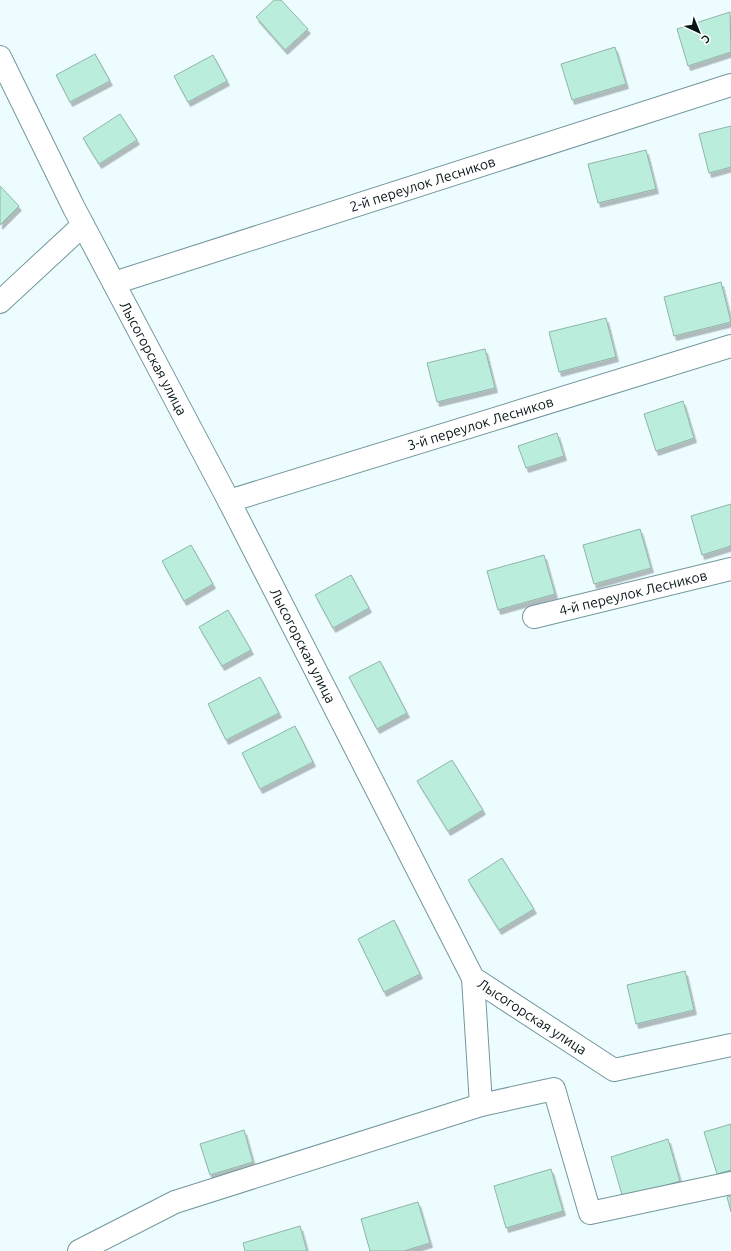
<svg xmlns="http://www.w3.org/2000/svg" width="731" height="1251" viewBox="0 0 731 1251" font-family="Ubuntu,sans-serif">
  <defs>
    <filter id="shadow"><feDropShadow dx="2.5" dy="4.5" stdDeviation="0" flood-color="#0004"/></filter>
  </defs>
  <rect width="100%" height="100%" fill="#edfdff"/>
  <path fill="#baeddc" stroke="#90b4a8" filter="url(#shadow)" d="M274,0h7l27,29 -23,21 -29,-33z
    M730,12l1,40 -43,14 -11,-37z
    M615,47l11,37 -54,16 -11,-36z
    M95,54l15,27 -40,21 -14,-27z
    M213,55l14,26 -39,21 -14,-26z
    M120,114l17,26 -38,24 -16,-26z
    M731,126v41l-22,6 -10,-39z
    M646,150l10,39 -58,14 -10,-39z
    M0,186l19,20 -19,19z
    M721,282l10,40 -57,14 -10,-39z
    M606,318l10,39 -57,15 -10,-40z
    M485,349l10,39 -58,14 -10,-39z
    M683,401l11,37 -38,13 -12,-37z
    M557,433l7,23 -38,12 -8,-22z
    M731,504v42l-29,9 -11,-39z
    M640,529l11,39 -57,16 -11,-39z
    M191,545l22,39 -29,17 -22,-40z
    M544,555l11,39 -57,16 -11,-39z
    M351,575l18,33 -36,20 -18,-33z
    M228,610l23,40 -29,16 -23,-39z
    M380,661l27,52 -30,16 -28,-52z
    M260,677l19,36 -53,27 -18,-36z
    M295,726l18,36 -53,27 -18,-36z
    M452,760l31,50 -35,21 -31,-50z
    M502,858l32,51 -35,21 -31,-50z
    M394,920l26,54 -36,18 -26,-53z
    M685,971l9,39 -58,14 -9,-39z
    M731,1124v46l-14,4 -13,-42z
    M244,1130l9,32 -43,13 -10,-31z
    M668,1139l12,42 -57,17 -12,-41z
    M551,1169l12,42 -57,17 -12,-42z
    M731,1196v16l-4,-15z
    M418,1202l12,41 -26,8h-34l-9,-32z
    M300,1226l7,25h-62l-2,-8z"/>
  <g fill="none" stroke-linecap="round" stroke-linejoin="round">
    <defs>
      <g id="minor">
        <path id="s1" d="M0,57l74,151 155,293 244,477 141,92 117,-25"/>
        <path id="s2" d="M114,283l617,-198"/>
        <path d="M0,302l83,-77"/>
        <path id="s3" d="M229,501l502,-155"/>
        <path id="s4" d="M534,617l197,-48"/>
        <path d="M481,1105l73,-16 36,124 141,-30"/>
        <path d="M79,1251l96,-49 306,-97 -8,-127"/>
      </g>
    </defs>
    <use href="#minor" stroke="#71979c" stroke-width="24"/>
    <use href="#minor" stroke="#fff" stroke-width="22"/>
  </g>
  <g text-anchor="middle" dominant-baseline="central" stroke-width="3" stroke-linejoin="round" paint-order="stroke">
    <g font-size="14" fill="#071517" stroke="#fff">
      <text stroke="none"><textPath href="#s2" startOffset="324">2-й переулок Лесников</textPath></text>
      <text stroke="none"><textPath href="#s1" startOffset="338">Лысогорская улица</textPath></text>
      <text stroke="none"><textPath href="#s3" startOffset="263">3-й переулок Лесников</textPath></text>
      <text stroke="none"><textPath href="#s4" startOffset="102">4-й переулок Лесников</textPath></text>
      <text stroke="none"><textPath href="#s1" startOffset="662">Лысогорская улица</textPath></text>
      <text stroke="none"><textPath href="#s1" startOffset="1106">Лысогорская улица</textPath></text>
    </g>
  </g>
  <g transform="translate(699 32) rotate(136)" stroke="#ffffff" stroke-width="3" paint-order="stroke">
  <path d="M0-3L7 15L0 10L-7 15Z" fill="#071517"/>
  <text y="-6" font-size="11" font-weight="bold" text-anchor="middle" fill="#071517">С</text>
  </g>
</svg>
